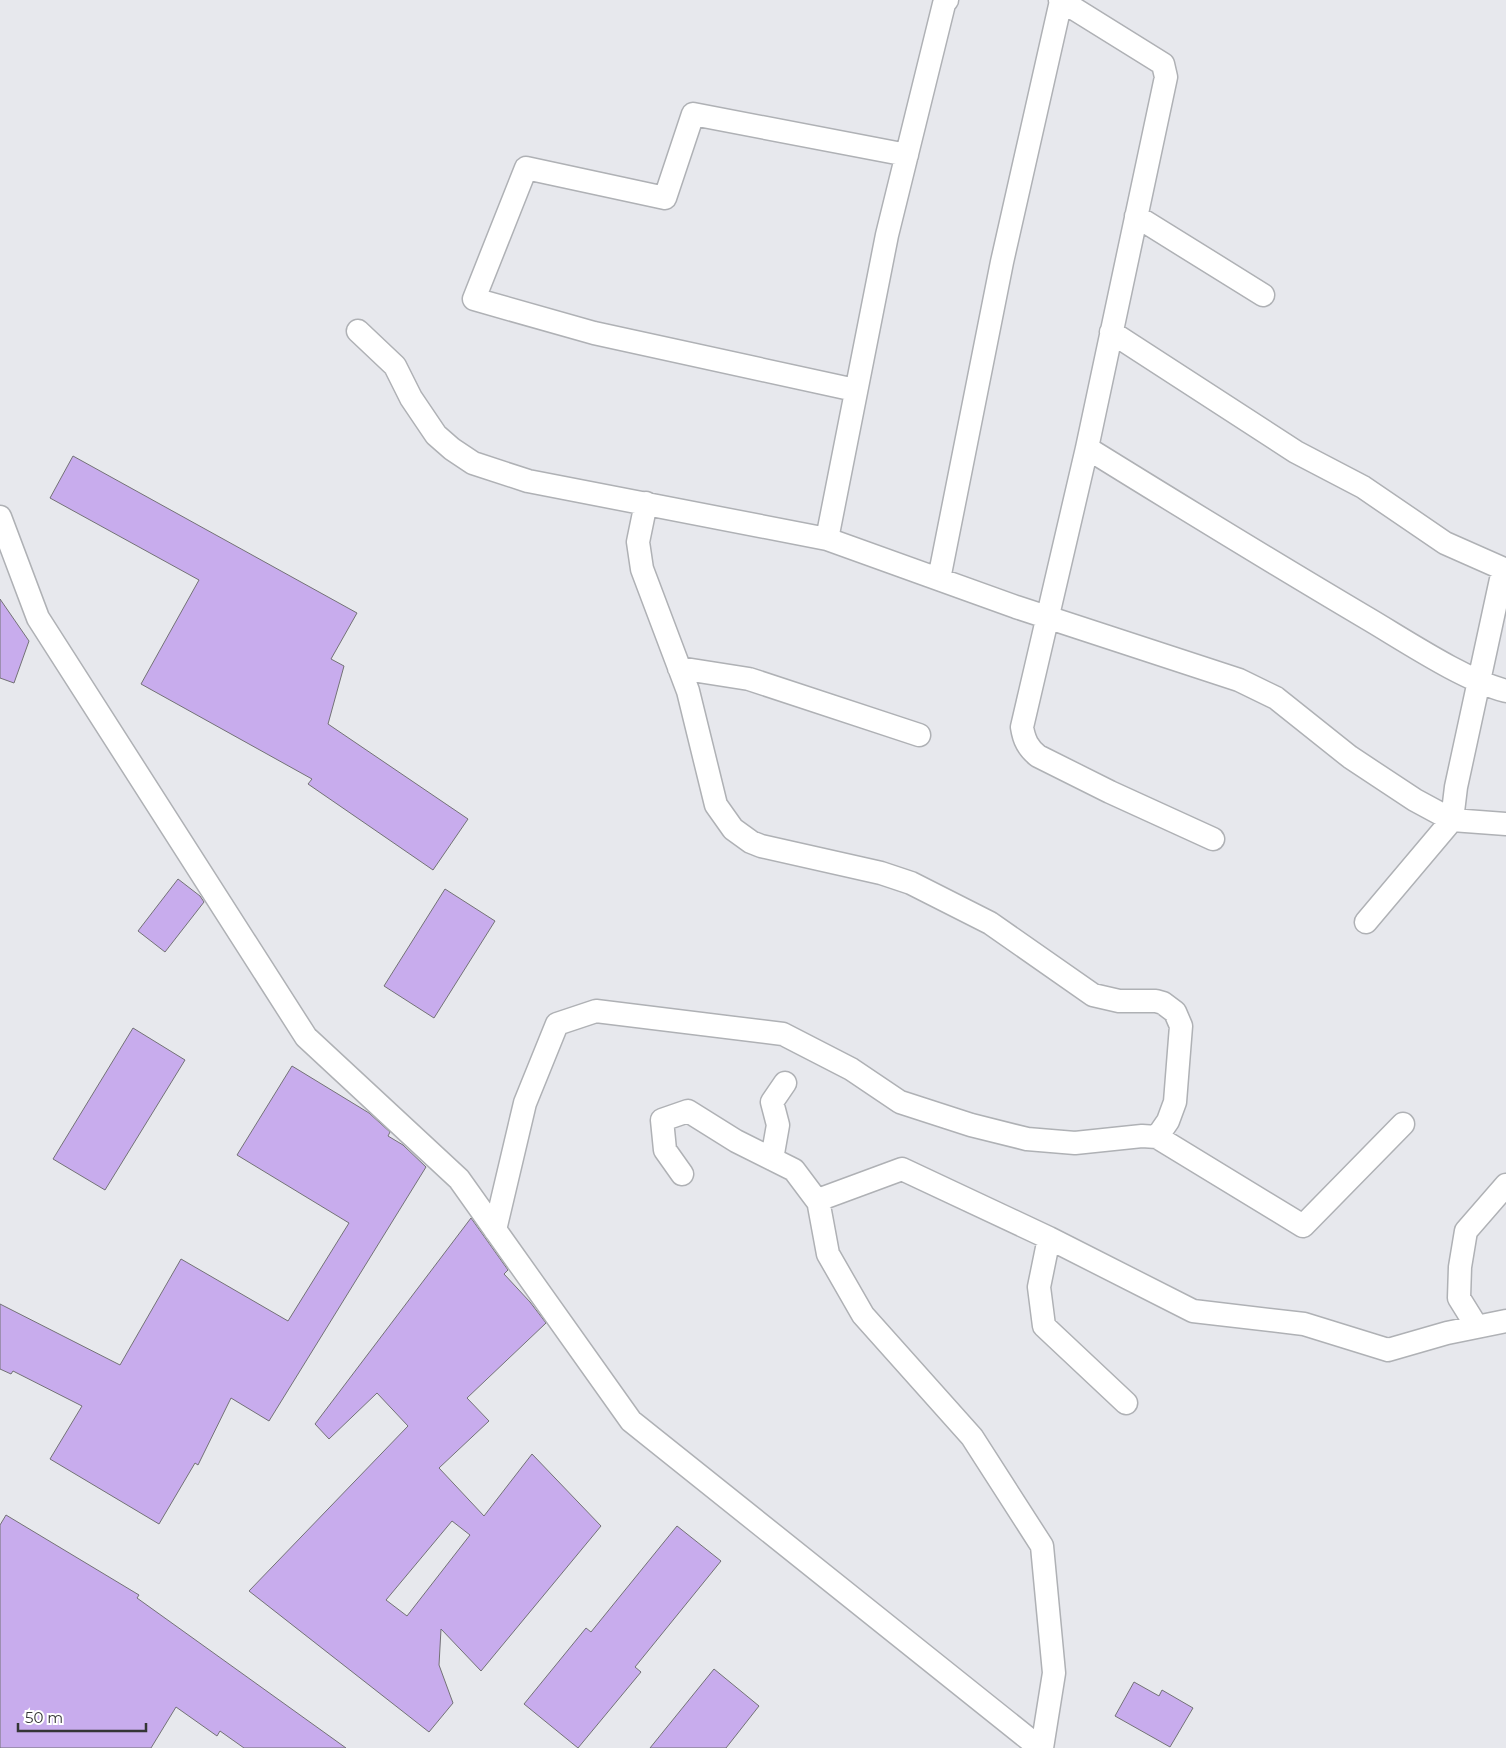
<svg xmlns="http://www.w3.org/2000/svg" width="1506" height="1748" viewBox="0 0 1506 1748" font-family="Montserrat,sans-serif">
  <rect width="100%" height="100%" fill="#e7e8ed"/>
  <path fill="#c8aced" stroke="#737276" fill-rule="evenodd" d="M73,456l284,157 -26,46 13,7 -16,58 140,95 -35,51 -125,-86 4,-5 -171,-95 58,-104 -149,-82z
    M0,599l29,42 -15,42 -14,-5z
    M178,879l22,17 4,6 -39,50 -27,-21z
    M445,889l50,32 -61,97 -50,-32z
    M133,1028l52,32 -80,130 -52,-31z
    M292,1066l77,47 21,19 -2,4 15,9 23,22 -157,254 -38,-23 -33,67 -3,-2 -36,61 -109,-65 32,-53 -69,-35 -2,3 -11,-5v-65l120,61 61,-106 107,62 61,-98 -112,-68z
    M471,1218l37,52 -4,4 26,28 16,21 -79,75 22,23 -50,47 45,48 48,-62 69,72 -120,145 -40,-42 -2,36 14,38 -24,29 -180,-141 159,-165 -31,-33 -48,46 -14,-15zM452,1521l18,14 -63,81 -21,-16z
    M6,1515l133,80 -2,3 209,150h-102l-24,-17 -3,5 -41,-29 -25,41h-151v-223z
    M677,1526l44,35 -86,106 6,5 -63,76 -54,-44 62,-76 5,4z
    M714,1669l45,37 -33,42h-76z
    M1134,1682l25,14 3,-6 31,18 -23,39 -55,-31z"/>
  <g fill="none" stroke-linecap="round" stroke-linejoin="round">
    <defs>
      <path id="minor" d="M1060,0l103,64 3,13 -79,371 -65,279c2,13 6,21 16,29l72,36 103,47
        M1136,216l127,79
        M358,331l37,35 16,32 25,37 16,14 21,14 55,18 299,58 189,68 223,73 37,18 74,59 65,43 37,20 54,4
        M1111,332l185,120 67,35 82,56 61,27
        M855,390l-261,-57 -120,-34 52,-131 139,30 28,-84 214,41
        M1087,448c92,57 185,114 278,169 41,24 97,62 141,74
        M646,503l-8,39 4,27 46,122 28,114 17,24 18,13 10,4 120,27 30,10 79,40 103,72 26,6h37l7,2 12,9 6,14 -6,76 -7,19 -11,16
        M0,517l38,101 268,419 153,142 172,242 409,327
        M827,539l60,-304 57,-231 3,-4
        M939,579l63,-317 59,-261
        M679,668l70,11 170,56
        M1366,922l86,-102 4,-33 47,-217
        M772,1159l6,-34 -6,-23 13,-19
        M682,1174l-17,-24 -3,-30 26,-9 48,30 58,29 24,32
        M495,1230l30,-127 32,-79 39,-13 187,23 68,35 49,33 71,23 56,14 48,4 67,-7 15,1 146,89 100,-102
        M1049,1238l-10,49 5,39 82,77
        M1477,1327l-18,-29 1,-31 6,-36 40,-46
        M1042,1748l12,-75 -12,-127 -70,-109 -109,-122 -35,-61 -10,-54 84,-31 147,69 144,73 111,13 84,26 59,-17 59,-12"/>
    </defs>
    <use href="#minor" stroke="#afb1b5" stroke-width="25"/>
    <use href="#minor" stroke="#fff" stroke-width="22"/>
  </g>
  <path d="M18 1723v8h128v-8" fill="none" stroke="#343536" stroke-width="2.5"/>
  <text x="25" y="1723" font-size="15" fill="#343536" stroke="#ffffff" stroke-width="4" paint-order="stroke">50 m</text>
</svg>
